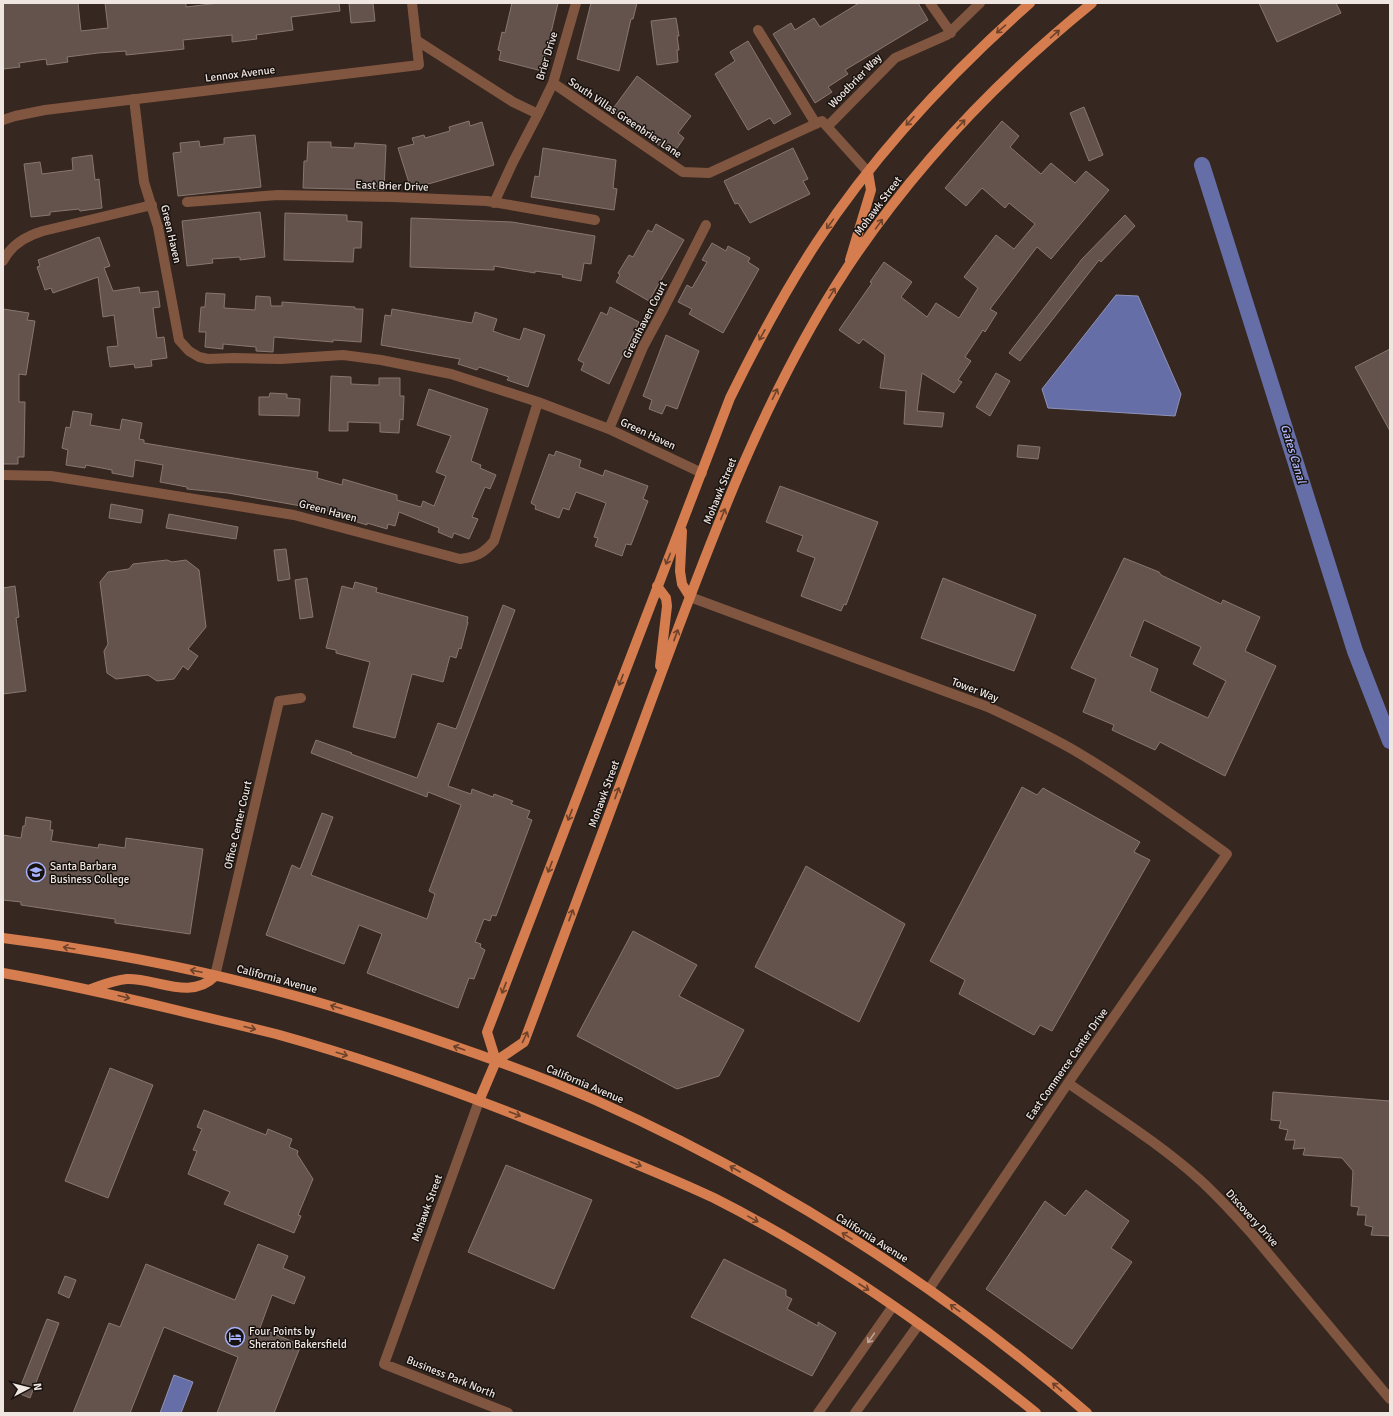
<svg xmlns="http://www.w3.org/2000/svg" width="1393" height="1416" viewBox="0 0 1393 1416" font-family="Signika,sans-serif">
  <rect width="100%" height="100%" fill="#362720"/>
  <path fill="#666ea7" stroke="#8f92b8" d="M1116,295l22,1 43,98 -6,22 -127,-8 -6,-19z
    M174,1375l19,7 -12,31h-21z"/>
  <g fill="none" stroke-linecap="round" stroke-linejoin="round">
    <path stroke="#666ea7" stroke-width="16" d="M1202,165l153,486 35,90"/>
  </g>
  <path fill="#64534c" stroke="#88776e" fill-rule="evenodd" d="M3,3h75l3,28 27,-3 -3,-25h81v4l33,-4h120l1,8 -49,6 2,13 -37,5 1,4 -25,3v-7l-49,5 1,9 -58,6v-4l-28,2 -31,4 1,5 -21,3 -1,-6 -27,4 1,4 -17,2z
    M349,3h24l2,18 -24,2z
    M512,3h46l-16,68 -43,-11 2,-9 -3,-1 4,-18 3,1z
    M591,3h46l-4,16h-2l-12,52 -42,-12z
    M859,3h59l10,17 -83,50 3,4 -20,13 4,5 -17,11 -42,-69 18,-11 4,7 19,-12 6,9z
    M1259,3h77l5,10 -64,29z
    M676,18l3,18h-2l2,14h-2l1,12 -21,3 -6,-44z
    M748,41l43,73 -17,10 -4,-6 -22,12 -33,-56 20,-13 -5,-9z
    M637,76l54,40 -13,17 6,5 -12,17 -60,-45z
    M1084,107l19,48 -14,6 -19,-48z
    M469,121l1,5 12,-4 12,43 -83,24 -13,-41 16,-4 -2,-6 12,-3 1,3 25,-7 -1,-4z
    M1002,121l17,15 -9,11 31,27 10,-11 24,20 11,-12 23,19 -58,69 -14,-12 -47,62 7,4 -12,19 -2,-2 -18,27 6,4 -13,19 4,2 -8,11 -32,-20 -5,38 27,2 -2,14 -38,-3 2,-33 -26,-3 5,-33 -22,-16 -4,5 -20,-14 33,-47 -2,-1 14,-20 28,20 -11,15 26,20 9,-14 23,15 19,-30 -14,-11 32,-42 18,14 21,-25 -26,-21 -4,5 -23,-20 -16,18 -21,-18z
    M255,135l6,52 -83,9 -5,-43 8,-1 -1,-9 19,-2 1,6 24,-3v-6z
    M308,142h23v5l23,1 1,-5 31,2 -2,45 -81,-2 1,-27h3z
    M543,148l73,12 -3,28 4,1 -3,21 -83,-13 4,-21 4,1z
    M793,148l15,31 -5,2 7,13 -60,29 -12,-20 -3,1 -11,-23z
    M92,155l3,25 4,-1 3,29 -22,3 -1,-2 -29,3v3l-19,2 -7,-53 16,-2 2,12 31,-4 -1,-12z
    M260,212l5,45 -25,3v-3l-28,2 1,4 -26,3 -5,-45z
    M285,213l62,2v6l15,1 -1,26h-7l-1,14 -69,-2z
    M1125,215l10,11 -34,36 -2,-2 -79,101 -11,-8 73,-94z
    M411,218l101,4 83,14 -4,28 -7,-1 -3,18 -19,-4 1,-2 -28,-4v2l-41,-7v4l-84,-3z
    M656,224l28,16 -35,61 -33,-19 4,-7 -2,-2 11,-18 4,2 15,-27 4,2z
    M99,237l11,29 -6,2 9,23 26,-4 1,6 18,-2 2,16 -7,1 4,30 7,-1 3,21 -16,2 1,6 -17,2 -1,-4 -24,3 -3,-20 11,-1 -4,-31 -11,2 -5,-40 -45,16 -2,-5 -6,2 -8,-23 3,-1 -2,-6z
    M712,243l14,8 2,-5 22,12 -2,4 11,7 -36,64 -34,-19 3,-5 -14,-7 9,-17 5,3 15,-26 -5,-2z
    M206,293l19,1 -1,14 31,2 1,-14 14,1 1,9h11v-4l73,5v2h8l-2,33 -28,-2v2l-59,-5 -1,15 -17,-1v-4l-33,-3v5l-18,-2 1,-15h-7l2,-25h4z
    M610,307l29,15 -30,62 -28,-14 3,-7 -6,-3 23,-48 6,3z
    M3,309l26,4 -2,7 8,1 -9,54 -7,-1v28h6l-1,55h-6v7h-15z
    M392,309l80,14 3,-11 22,7 -4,12 11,4 16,5 4,-12 21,7 -17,52 -21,-7 2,-3 -30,-10 -2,3 -19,-6 2,-5 -79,-14 4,-30 6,1z
    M666,335l33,16 -22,58 -11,-4 -4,9 -13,-5 3,-9 -9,-4z
    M1390,349v82l-35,-64z
    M996,373l14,8 -20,35 -14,-9z
    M331,376l20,1v7l21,1h7v-7h21v18h4l-1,24 -3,-1 -1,14 -19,-1v-9l-32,-1v9h-19z
    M429,389l59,20 -17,52 10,4 -1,3 16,7 -6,14 -5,-2 -13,30 6,2 -9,20 -15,-6 -2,5 -14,-6 1,-4 -40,-16 -4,14 -7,-2 -1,5 -20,-6v2l-39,-12 1,-2 -101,-18 -41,-4v-2l-27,-5 3,-17 -28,-5 -2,17 -21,-4v-3l-26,-5 -1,3 -19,-3 2,-15 -6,-2 4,-21 4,1 3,-17 19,3 -2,11 30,5 2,-11 20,4 -3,16 5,1v3l174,29 -1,6 25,7 1,-6 54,16v5l24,7 2,-6 11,5 12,-30 -10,-4 15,-36 -34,-11z
    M270,393l17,1v4l13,1 -1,17 -40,-1v-18h10z
    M1018,445l22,2 -2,12 -21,-2z
    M556,451l25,9 -2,7 24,9 2,-6 43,16 -5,13 5,2 -17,44 -5,-1 -4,12 -27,-10 3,-8 -4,-1 12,-34 -30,-11 -7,18 -6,-2 -4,10 -24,-9 1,-3 -5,-3 18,-49 5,2z
    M780,486l98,36 -32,83 -2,-1 -3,7 -40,-15 14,-38 -18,-7 6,-15 -37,-14z
    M111,504l32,6 -2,13 -32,-5z
    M169,514l69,13 -2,12 -70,-11z
    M286,549l4,30 -12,2 -4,-31z
    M1124,558l35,14 2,3 60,29 2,-4 37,17 -15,34 31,15 -51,110 -65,-34 -5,8 -43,-20 2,-5 -31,-13 13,-33 -25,-11zM1144,620l57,27 -8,17 33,17 -18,37 -58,-27 8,-22 -28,-13z
    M167,560l5,2 14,-2 13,10 7,57 -18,22 10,7 -10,14 -5,-4 -9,13 -17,2 -9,-6 -32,4 -9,-6 -3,-22 4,-7 -8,-62 8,-10 21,-3 4,-5z
    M307,578l6,39 -13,2 -5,-39z
    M943,578l93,37 -22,56 -93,-33z
    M355,582l22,6 -1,4 92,25 -1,5h1l-7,27 -2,-1 -3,10 -6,-2 -7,26 -31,-8 -17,64 -42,-11 17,-65 -34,-9v-3l-10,-2 16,-62 11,3z
    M15,586l4,31 -3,1 10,73 -23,3v-106z
    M503,605l12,5 -67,176 23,8 1,-5 21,8 1,-3 19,7 -2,3 19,7 -3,7 5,2 -36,96 -4,-1 -2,6 -6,-2 -9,23 6,2 -1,3 5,3 -11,29 -5,-1 -11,30 -91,-35 15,-39 -23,-9 -15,39 -78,-29 26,-70 8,4 22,-56 11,4 -22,58 116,44 8,-25 -6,-3 32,-86 -33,-13 -1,5 -116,-44 5,-13 36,13 -1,1 66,24 21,-55 18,6z
    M1022,787l15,8 6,-7 97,54 -6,10 16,8 -98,171 -12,-6 -6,10 -75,-41 6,-14 -35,-19z
    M26,817l25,4 -1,9h3l-2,11 47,7 1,-4 26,4 1,-10 77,11 -13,85 -75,-11v-4l-94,-14v-3l-18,-2v-65l18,3 2,-12h2z
    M806,866l99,58 -46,98 -104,-55z
    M633,931l64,34 -18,31 65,34 -25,46 -42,13 -100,-53z
    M110,1068l43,17 -45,113 -43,-17z
    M1273,1092l117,9v135l-19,-1 2,-8 -8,-2 1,-10h-9l2,-8 -8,-1 2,-35 -11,-13 -39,-3 2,-7 -12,1 2,-9h-10l3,-10 -9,-2 2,-7 -10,-1z
    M204,1110l62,25 2,-6 24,10 -3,8 9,4 -1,3 16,25 -15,36 3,1 -7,17 -70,-29 6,-12 -42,-18 9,-23 -4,-1 9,-21 -5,-2z
    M506,1165l86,35 -38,89 -86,-37z
    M1086,1190l43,31 -18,27 21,14 -60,87 -86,-60 59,-88 20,15z
    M258,1244l30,12 -5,12 22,9 -11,27 -22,-9 -12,33 41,17 -27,68h-57l21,-56 -74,-30 -34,86h-57l36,-90 11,4 26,-63 89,36z
    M724,1259l62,31v6l6,3 -5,10 31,17v-4l18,11 -24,43 -121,-59z
    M65,1276l11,4 -7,18 -11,-5z
    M47,1319l12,4 -29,75 -12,-5z"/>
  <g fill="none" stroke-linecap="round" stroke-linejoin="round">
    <path stroke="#815640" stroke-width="10" d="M930,3l21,30
      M758,30l58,94
      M416,40l97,62 25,12 -25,48 -19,41
      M553,83l130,89 26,1 113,-52 46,51
      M134,99l10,83 14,45 21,113 10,11 10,6 9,2 26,-1 47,1 62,-4 38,5 70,14 87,28 71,27 93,44
      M538,114l15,-31 23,-80
      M828,126l67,-68 52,-23 33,-32
      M187,202l91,-7 114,2 95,4 108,19
      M3,261c8,-16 23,-25 40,-30l109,-26
      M609,429l34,-82 20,-37 43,-85
      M3,475l48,1 243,39 166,44c16,-2 23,-5 34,-18l44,-139
      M690,597l298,110c30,14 60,28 89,45 52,31 101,67 150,102l-159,229 -139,206
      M215,976l64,-275 22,-3
      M1068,1083c44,31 91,60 131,96 19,17 36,36 53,55l138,165
      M479,1101l-95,263 124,49
      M818,1413l75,-107
      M855,1413l64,-89"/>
    <path stroke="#815640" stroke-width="10" d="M3,120l12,-4 30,-6 374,-45 -7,-62"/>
    <path stroke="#d57d4e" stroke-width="10" d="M850,260l21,-70 -3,-18
      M682,531l-2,40 2,13 8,13
      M657,586l9,12 1,8 -7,60
      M3,938c94,12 187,29 278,54 57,15 112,33 167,52 50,17 99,35 147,56 177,79 346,186 492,313
      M3,973c58,10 115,23 173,37 33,8 67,16 100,24 108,30 214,69 317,112 40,17 81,33 121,52 115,58 222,134 322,215
      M91,989c11,-4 23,-9 36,-10 29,-1 64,22 88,-3
      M496,1061l-9,-29 243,-634c26,-53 54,-106 87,-156 59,-90 133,-168 213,-239
      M479,1101l17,-40 28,-19c46,-123 92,-245 137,-368 52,-140 104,-281 186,-406 67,-101 151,-189 245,-265"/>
  </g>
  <defs><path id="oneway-shaft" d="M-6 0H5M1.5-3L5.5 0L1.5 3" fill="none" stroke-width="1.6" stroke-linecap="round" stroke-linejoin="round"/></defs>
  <g stroke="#6d422b">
    <use href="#oneway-shaft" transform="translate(1001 29) rotate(139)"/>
    <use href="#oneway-shaft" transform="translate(1055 34) rotate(-41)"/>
    <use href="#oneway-shaft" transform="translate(910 121) rotate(132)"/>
    <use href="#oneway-shaft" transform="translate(961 124) rotate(-47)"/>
    <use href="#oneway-shaft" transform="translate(830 224) rotate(126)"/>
    <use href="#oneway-shaft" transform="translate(879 224) rotate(-54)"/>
    <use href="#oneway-shaft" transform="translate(832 293) rotate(-58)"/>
    <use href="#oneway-shaft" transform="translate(762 335) rotate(119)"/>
    <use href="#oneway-shaft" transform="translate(775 394) rotate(-64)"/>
    <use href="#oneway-shaft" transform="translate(723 514) rotate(-68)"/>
    <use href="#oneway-shaft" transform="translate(668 559) rotate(112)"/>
    <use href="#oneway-shaft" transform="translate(676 635) rotate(-70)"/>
    <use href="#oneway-shaft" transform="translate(621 680) rotate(111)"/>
    <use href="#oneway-shaft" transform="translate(617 793) rotate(-70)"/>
    <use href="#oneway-shaft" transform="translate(570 815) rotate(111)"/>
    <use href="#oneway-shaft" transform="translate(550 867) rotate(111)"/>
    <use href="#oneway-shaft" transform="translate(571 915) rotate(-70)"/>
    <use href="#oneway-shaft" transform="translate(69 948) rotate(-171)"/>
    <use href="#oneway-shaft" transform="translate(196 971) rotate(-168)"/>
    <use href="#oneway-shaft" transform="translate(504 988) rotate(111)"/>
    <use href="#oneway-shaft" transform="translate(124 997) rotate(14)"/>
    <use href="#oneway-shaft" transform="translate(336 1007) rotate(-163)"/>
    <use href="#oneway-shaft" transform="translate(250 1028) rotate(14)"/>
    <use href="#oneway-shaft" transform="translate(525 1037) rotate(-65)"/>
    <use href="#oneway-shaft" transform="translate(459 1048) rotate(-161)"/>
    <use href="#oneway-shaft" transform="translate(342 1054) rotate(17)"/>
    <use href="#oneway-shaft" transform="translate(515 1114) rotate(21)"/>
    <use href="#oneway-shaft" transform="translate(636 1164) rotate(22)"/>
    <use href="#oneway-shaft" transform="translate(735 1169) rotate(-150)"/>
    <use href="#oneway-shaft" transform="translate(753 1219) rotate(29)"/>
    <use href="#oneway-shaft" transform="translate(847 1236) rotate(-148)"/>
    <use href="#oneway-shaft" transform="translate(864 1287) rotate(33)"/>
    <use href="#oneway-shaft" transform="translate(955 1308) rotate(-144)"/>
    <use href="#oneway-shaft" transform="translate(1057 1387) rotate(-139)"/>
  </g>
  <use stroke="#bea599" href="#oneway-shaft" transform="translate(871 1338) rotate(125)"/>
  <defs>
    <symbol id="school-ring" viewBox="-11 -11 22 22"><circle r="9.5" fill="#18120f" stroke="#a6b1fc" stroke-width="1.5"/><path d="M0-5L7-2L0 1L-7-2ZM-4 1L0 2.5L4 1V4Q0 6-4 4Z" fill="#a6b1fc"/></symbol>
    <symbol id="hotel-ring" viewBox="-11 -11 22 22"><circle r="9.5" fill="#18120f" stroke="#a6b1fc" stroke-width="1.5"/><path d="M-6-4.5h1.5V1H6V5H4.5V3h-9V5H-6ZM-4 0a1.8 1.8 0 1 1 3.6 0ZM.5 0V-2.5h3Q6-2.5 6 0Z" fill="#a6b1fc"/></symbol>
  </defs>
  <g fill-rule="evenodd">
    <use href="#school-ring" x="25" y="861" width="22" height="22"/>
    <use href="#hotel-ring" x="224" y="1326" width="22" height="22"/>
  </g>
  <g text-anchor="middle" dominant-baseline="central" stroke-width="3" stroke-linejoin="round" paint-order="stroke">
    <g font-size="11" fill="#efe5e1" stroke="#18120f">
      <text transform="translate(547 56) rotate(-73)">Brier Drive</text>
      <text transform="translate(240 74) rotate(-7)">Lennox Avenue</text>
      <text transform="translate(855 81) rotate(-46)">Woodbrier Way</text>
      <text transform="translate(625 118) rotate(34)">South Villas Greenbrier Lane</text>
      <text transform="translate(392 186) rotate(2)">East Brier Drive</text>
      <text transform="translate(878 206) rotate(-53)">Mohawk Street</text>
      <text transform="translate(171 234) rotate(77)">Green Haven</text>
      <text transform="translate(645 320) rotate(-63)">Greenhaven Court</text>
      <text transform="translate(648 434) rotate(25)">Green Haven</text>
      <text transform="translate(720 491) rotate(-68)">Mohawk Street</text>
      <text transform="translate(328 511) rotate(15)">Green Haven</text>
      <text transform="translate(975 690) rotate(21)">Tower Way</text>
      <text transform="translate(604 794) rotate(-70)">Mohawk Street</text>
      <text transform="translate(238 825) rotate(-77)">Office Center Court</text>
      <text transform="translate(277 979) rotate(15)">California Avenue</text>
      <text transform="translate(1067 1064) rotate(-55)">East Commerce Center Drive</text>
      <text transform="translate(585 1084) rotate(23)">California Avenue</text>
      <text transform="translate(427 1208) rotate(-70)">Mohawk Street</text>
      <text transform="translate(1252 1218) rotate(48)">Discovery Drive</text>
      <text transform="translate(872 1238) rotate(32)">California Avenue</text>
      <text transform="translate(451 1377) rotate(22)">Business Park North</text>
    </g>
    <g font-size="11" fill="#efe5e1" stroke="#18120f" text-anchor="start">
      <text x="50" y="866">Santa Barbara<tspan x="50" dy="13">Business College</tspan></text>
      <text x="249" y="1331">Four Points by<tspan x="249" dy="13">Sheraton Bakersfield</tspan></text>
    </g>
    <g font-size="12" font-style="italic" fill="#afb9fb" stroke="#18120f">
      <text transform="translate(1293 454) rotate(73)">Gates Canal</text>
    </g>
  </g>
  <rect width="1393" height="1416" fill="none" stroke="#efe5e1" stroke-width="8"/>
  <g transform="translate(28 1388) rotate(83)" stroke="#18120f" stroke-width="3" paint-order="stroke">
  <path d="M0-3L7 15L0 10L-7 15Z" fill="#efe5e1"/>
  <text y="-6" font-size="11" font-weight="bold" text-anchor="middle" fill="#efe5e1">N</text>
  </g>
</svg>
